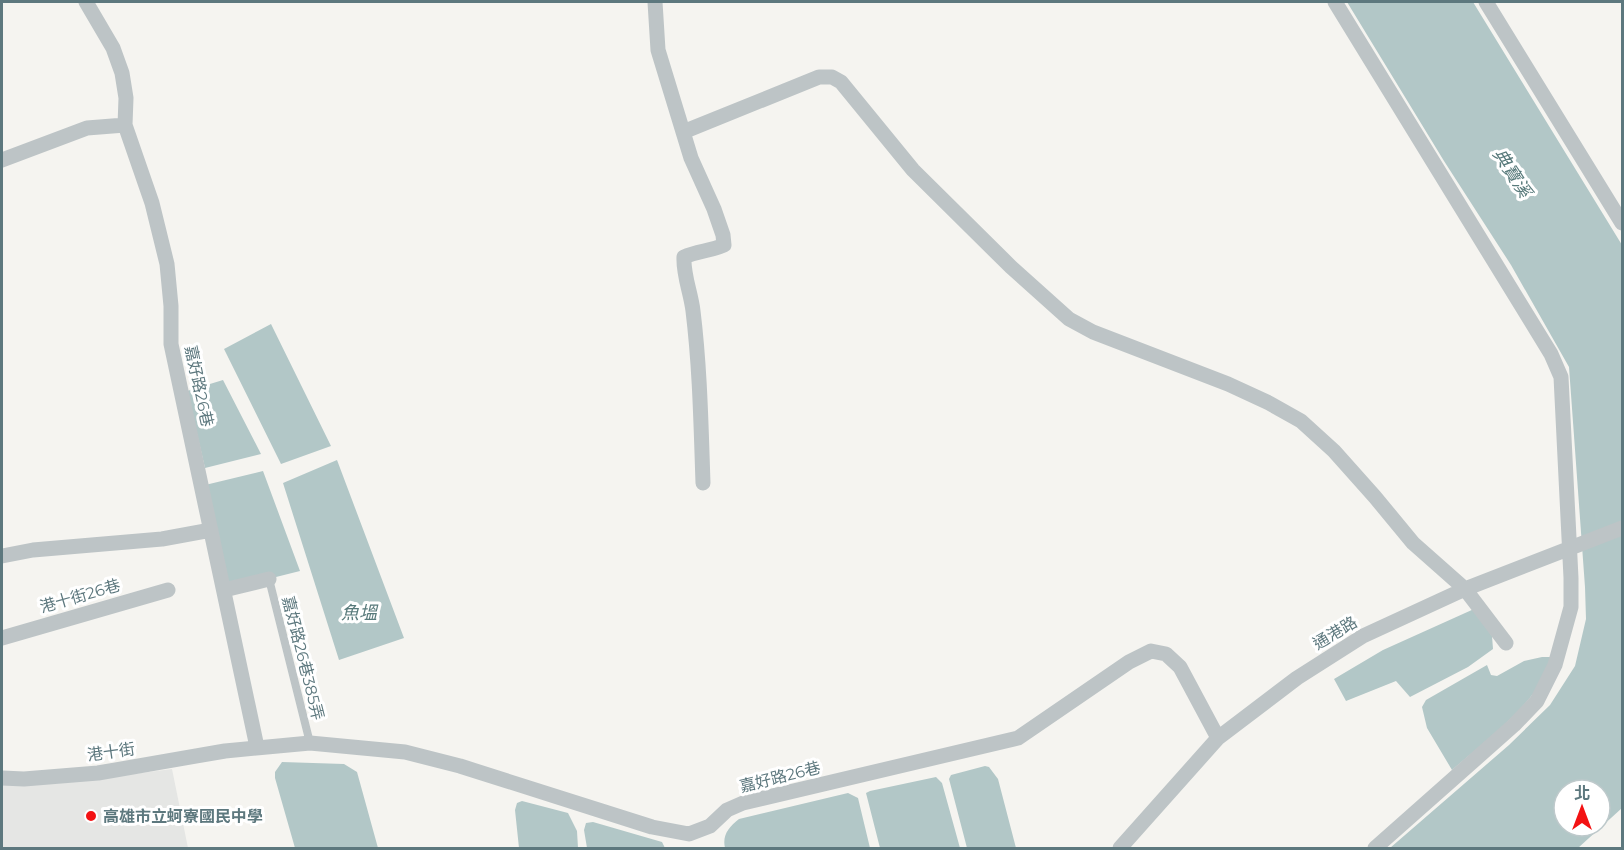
<svg xmlns="http://www.w3.org/2000/svg" width="1624" height="850" viewBox="0 0 1624 850" font-family="Montserrat,'Noto Sans TC',sans-serif">
  <rect width="100%" height="100%" fill="#f5f4f0"/>
  <path fill="#e5e6e4" d="M172,769l16,79h-186v-65l51,1z"/>
  <path fill="#b2c7c7" fill-rule="evenodd" d="M1347,2h126l149,243v563l-44,40h-188l119,-103 41,-40 25,-39 11,-47 -1,-32 -16,-220 -58,-102 -67,-104zM1564,790h36v36h-36z
    M271,324l60,122 -50,18 -57,-115z
    M223,380l38,74 -56,14 -18,-77z
    M337,460l67,178 -65,22 -56,-177z
    M263,471l37,100 -76,19 -23,-104z
    M1474,609l18,27 1,13 -25,18 -58,30 -14,-16 -50,20 -12,-22 49,-29z
    M1542,657h8c1,35 -72,90 -98,113l-25,-42 -5,-21 4,-7 61,-35 4,10 6,1 27,-15z
    M282,762l62,2 13,8 21,76h-83l-20,-70v-6z
    M985,766l4,1 9,12 18,69h-49l-18,-69 2,-4z
    M936,777l6,6 18,65h-80l-14,-55 4,-2z
    M848,793l10,5 12,50h-145c-3,-13 4,-21 14,-29z
    M522,801l46,12 9,18 1,17h-59l-4,-38 2,-7z
    M593,822l69,20 3,6h-78l-3,-18 2,-7z"/>
  <g fill="none" stroke-linecap="round" stroke-linejoin="round">
    <path stroke="#bdc4c6" stroke-width="8" d="M269,579l41,164"/>
    <path stroke="#bdc4c6" stroke-width="15" d="M86,2l27,46 9,25 4,25 -1,27 27,78 15,61 4,42v38l86,403
      M655,2l3,48 33,108 23,51 9,26 1,10c-13,6 -27,6 -40,12 -1,18 7,36 9,54 7,57 8,115 10,172
      M1335,2l216,352 10,23 10,201v29l-16,58 -18,36 -23,24 -139,123
      M1486,2l136,221
      M683,132l136,-55h13l9,5 72,88 98,97 58,52 24,13 135,52 41,19 32,18 33,30 41,46 38,46 52,46 41,54
      M2,160l85,-32 38,-3
      M2,556l31,-6 129,-11 49,-9
      M224,590l45,-11
      M2,638l166,-48
      M2,778l22,1 74,-6 127,-22 85,-8 95,9 55,14 192,61 37,7 21,-8 17,-16 16,-7 275,-65 111,-76 22,-11 15,3 14,13 38,71
      M1120,848l98,-110 79,-60 66,-42 102,-47 157,-61"/>
  </g>
  <circle fill="#f31213" stroke="#fff" stroke-width="2" cx="91" cy="816" r="6"/>
  <g text-anchor="middle" dominant-baseline="central" stroke-width="6" stroke-linejoin="round" paint-order="stroke">
    <g font-size="16" fill="#5d787e" stroke="#fff">
      <text transform="translate(199 386) rotate(78)">嘉好路26巷</text>
      <text transform="translate(80 596) rotate(-16)">港十街26巷</text>
      <text transform="translate(1335 633) rotate(-31)">通港路</text>
      <text transform="translate(303 658) rotate(76)">嘉好路26巷385弄</text>
      <text transform="translate(111 752) rotate(-8)">港十街</text>
      <text transform="translate(780 777) rotate(-14)">嘉好路26巷</text>
    </g>
    <g font-size="16" font-weight="bold" fill="#5d787e" stroke="#fff" text-anchor="start">
      <text x="103" y="816">高雄市立蚵寮國民中學</text>
    </g>
    <g font-size="18" font-style="italic" fill="#587a7b" stroke="#fff">
      <text transform="translate(1512 173) rotate(57)">典寶溪</text>
      <text x="359" y="613">魚塭</text>
    </g>
  </g>
  <rect width="1624" height="850" fill="none" stroke="#5d787e" stroke-width="6"/>
  <g transform="translate(1582 808)"><circle r="28" fill="#ffffff" stroke="#bec9cb" stroke-width="1.5"/>
  <path d="M0-4.5L10 22L0 15L-10 22Z" fill="#f31213"/>
  <text y="-9" font-size="16" font-weight="bold" text-anchor="middle" fill="#5d787e">北</text>
  </g>
</svg>
